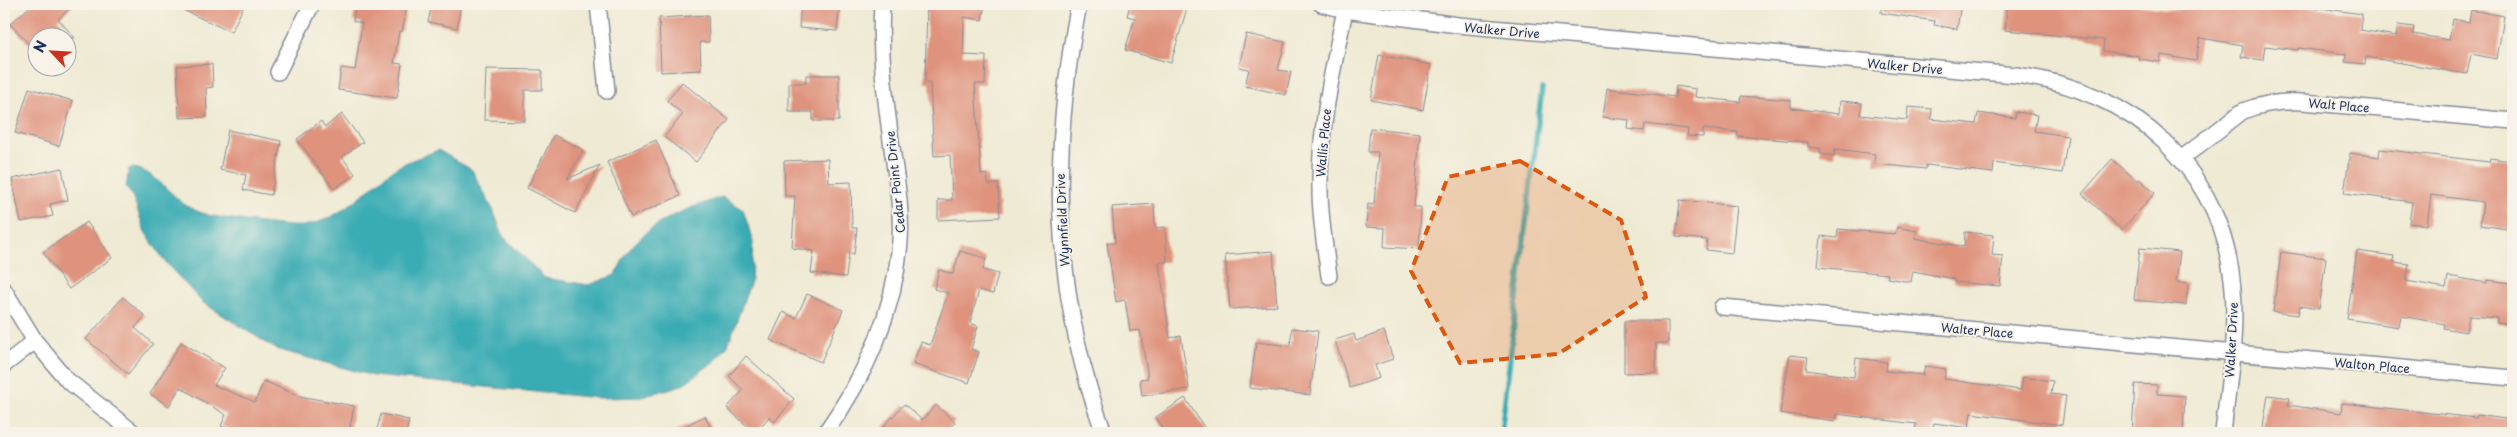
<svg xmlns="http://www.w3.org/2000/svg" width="2517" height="437" viewBox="0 0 2517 437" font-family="'Playpen Sans',sans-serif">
  <rect width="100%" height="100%" fill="#f7f3e8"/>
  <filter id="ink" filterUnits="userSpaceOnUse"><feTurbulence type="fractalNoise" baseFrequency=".02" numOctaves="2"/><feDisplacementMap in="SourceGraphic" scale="10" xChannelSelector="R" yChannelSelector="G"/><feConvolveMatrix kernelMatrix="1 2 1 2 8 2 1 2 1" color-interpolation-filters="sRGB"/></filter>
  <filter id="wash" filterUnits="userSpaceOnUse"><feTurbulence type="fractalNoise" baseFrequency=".0096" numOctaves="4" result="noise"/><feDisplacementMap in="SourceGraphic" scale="20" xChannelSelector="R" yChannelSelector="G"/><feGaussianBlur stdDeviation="1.12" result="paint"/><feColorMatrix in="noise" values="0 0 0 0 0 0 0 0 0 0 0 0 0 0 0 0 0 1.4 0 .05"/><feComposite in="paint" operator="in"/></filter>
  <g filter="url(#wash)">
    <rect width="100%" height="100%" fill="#efead3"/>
    <path fill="#39abb3" stroke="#2a6d88" d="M438,150l34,20 21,40 10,26 42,42 44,7 26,-10c5,-8 9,-19 16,-27 23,-28 57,-40 91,-51l21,12 10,33 -2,39 -23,64 -13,16 -33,24 -40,12 -44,1 -225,-22 -97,-27 -74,-47 -36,-39 -21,-31 -13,-37 -6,-8 3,-18c18,-6 43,28 58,37 6,4 15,7 21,9 12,3 85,13 95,11 38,-6 61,-35 90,-56 13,-9 31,-14 45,-20z"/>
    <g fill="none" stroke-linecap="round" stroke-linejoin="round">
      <path stroke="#39abb3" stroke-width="5.5" d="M1501,433l41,-344"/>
    </g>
    <g id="blocks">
      <path fill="#df937d" d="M33,4h42l-17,15 17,19h-37v16l-28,-30z
        M170,4h75l-14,28z
        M356,4h41l10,2 -5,26 -3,-1 -5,32 8,1 -5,34 -59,-8 3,-22 14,2 7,-47 -9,-2z
        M432,4h29l-4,24 -29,-6z
        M801,4h39l-3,27 -38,-3z
        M927,4h58l-3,16 -18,-3 -1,38 23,1 -1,28h-10l6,91 6,-1 1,10h10l2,33 -62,3v-20h14l-2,-45 -16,1 -4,-73h-5z
        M1130,4h43l14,4 -16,55 -46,-13 10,-32 -8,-2z
        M1881,4h80l-4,25 -23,-4 1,-4 -54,-8z
        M2008,4h121l51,7 1,-7 24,4 1,-4h87l69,10 -2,16 36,6 2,-11 16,2 -1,7 36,6 4,-21 16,3 2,-12 33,6 -7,43 -26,-5 -4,20 -101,-17 -1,7 -20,-2 1,-8 -48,-6v2l-33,-4 -2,14 -22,-3 2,-12 -43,-7 -4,23 -35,-6 -1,7 -22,-3 1,-3 -36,-5 1,-11 -99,-10z
        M708,15l1,27h-9l1,28 -40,2 -2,-54z
        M1246,34l39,8 -7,28 13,2 -5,23 -41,-9 4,-17 -10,-2z
        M1379,55l52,10 -8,45 -52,-10z
        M212,64l1,23 -7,1 1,29 -28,1 -2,-52z
        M486,69l56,1v20h-17v31l-41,-1z
        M806,75h33v46h-26v-9h-24v-29h17z
        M682,82l47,38 -33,42 -32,-25 19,-23 -16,-13z
        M1676,86l20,3 -1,8 45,5 1,-6 50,4v8l48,6 1,-13 22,2 -2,12 47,5 1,-13 24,2 -1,10 45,5 2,-11 37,5 1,-6 21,3 -3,16 34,5 -6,37 -68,-10 -1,10 -67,-8v4l-52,-5 1,-10 -40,-5 -1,7 -14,-2v-6l-12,-1v-5l-71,-6 1,-4 -35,-3v8l-16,-1 1,-7 -43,-5 -1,7 -16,-2 1,-9 -26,-3 4,-29 68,9z
        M29,88l44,13 -14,45 -44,-13z
        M342,114l21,28 -21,15 13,17 -21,15 -37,-50 24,-18 4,6z
        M1370,128l50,5 -6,74h7l-2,42 -35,-2 1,-19 -19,-1 2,-23 6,1 4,-53h-10z
        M228,130l53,11 -10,54 -28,-5 3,-15 -26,-5z
        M554,135l29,15 -16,29 33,-14 -25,48 -48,-25z
        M656,140l24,56 -49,21 -24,-55z
        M2380,149l109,13 1,-4 21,3 2,69 -33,-5 3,-23 -52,-7 -4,30 -18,-2 3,-21 -68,-9 6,-40 29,4z
        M828,159l1,24 22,-1 1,46h5l-3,26 -5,-1 -3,24 -35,-4 3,-22 -22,-3 3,-52h-10l-1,-35z
        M2112,159l25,22 2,-2 16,14 -33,37 -40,-36z
        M62,168l6,32 -18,4 3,12 -32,6 -9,-43z
        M1680,200l57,6 -5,47 -26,-3 1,-10 -31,-3z
        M1154,204l1,24 10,-1 2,35h-8l11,76 11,-2 8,53 -47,7 -2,-17 8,-1 -8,-48 -10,1 -5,-31 -9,2 -9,-59h8l-3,-36z
        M87,222l25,36 -43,31 -26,-37z
        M1897,227l20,4 -2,7 49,9 1,-15 29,3 -2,20 11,1 -3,30 -46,-4v-3l-41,-8 -2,11 -24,-4 1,-4 -70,-7 3,-31 16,2 1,-9 57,5z
        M2140,248l40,4 -4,30 12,1 -2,22 -52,-5z
        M960,251l26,7 -3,12 15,4 -5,20 -14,-4 -9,33 8,3 -7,23 8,3 -10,31 -56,-19 8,-22 9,3 18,-52 -14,-4 5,-19 14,4z
        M1273,251l4,55 -47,3 -5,-54z
        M2357,251l37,5 -1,6 16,2 -3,17 40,7 2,-12 39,7v-3l26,3v42l-16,-2v-5l-28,-2 -3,16 -23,-4 1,-4 -43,-8 -2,11 -52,-8z
        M2281,252l45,6 -7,51 -19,-3 -2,9 -25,-3z
        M807,294l36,16 -22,52 -51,-22 13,-28 13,6z
        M123,297l22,19 -10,12 18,16 -25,30 -42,-35z
        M1624,321h44v22h-12v29l-32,1z
        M1292,328l26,3 -8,64 -60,-7 6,-46 34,4z
        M1384,331l9,28 -18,6 4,13 -29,10 -15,-48 19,-6 2,7z
        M181,342l44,26 -11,17 41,17 9,-21 35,15 55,10 -5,27h-109l-19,-7 5,-11 -46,-28 -11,19 -19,-12z
        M1790,355l18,2 -2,13 48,7 2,-19 31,4 -1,9 37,4 2,-9 21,3 -2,10 77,11 2,-13 30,4 -2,13 15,2 -4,29 -91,-12 -2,15 -35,-5 -2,10h-17l1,-9 -80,-10 -1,7 -55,-8z
        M746,356l48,43 -20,23 -5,-5 -14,16 -28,-25 16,-18 -14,-14z
        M2135,384l22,1v9l28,2 -2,37h-51z
        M2268,395l22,3 -2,7 53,8 1,-10 134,15 1,-3 36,5v13h-251z
        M1185,398l23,35h-42l-10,-16z
        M904,404l18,16 14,-15 19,17 -10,11h-67z
        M381,414l28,6 -3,13h-30z
        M705,416l8,17h-42z"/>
    </g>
  </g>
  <g filter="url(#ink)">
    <use href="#blocks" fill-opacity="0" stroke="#858c98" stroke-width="1"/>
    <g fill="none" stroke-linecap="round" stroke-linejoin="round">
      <defs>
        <path id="street" d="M598,4l9,87
          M1079,4c-29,146 -27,288 25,429
          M1321,4l24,6 113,15 558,50c117,15 207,93 217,214 4,47 -5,97 -10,144
          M278,72l34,-68
          M2181,159l62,-48c20,-8 39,-10 60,-9l210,19
          M1329,276c-4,-29 -9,-58 -9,-87 -1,-61 13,-120 25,-179
          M4,290l31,51 32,39 67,53
          M1722,307l791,71
          M4,365l31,-24
          M825,433c40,-56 70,-122 75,-192 2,-28 -3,-58 -7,-86 -7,-51 -14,-100 -11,-151"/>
      </defs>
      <use href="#street" stroke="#858c98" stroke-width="18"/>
      <use href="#street" stroke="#fff" stroke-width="15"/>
    </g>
  </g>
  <path fill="#de5710" fill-opacity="0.2" stroke="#de5710" stroke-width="4" stroke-dasharray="10 6" stroke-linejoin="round" d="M1520,161l101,59 25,77 -88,57 -98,9 -49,-92 37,-94z"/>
  <g text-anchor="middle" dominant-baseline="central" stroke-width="4" stroke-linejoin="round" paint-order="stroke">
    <g font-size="12" fill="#1b2f5e" stroke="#f7f3e8">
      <text transform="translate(1502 30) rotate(5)">Walker Drive</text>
      <text transform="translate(1905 66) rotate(5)">Walker Drive</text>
      <text transform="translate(2339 105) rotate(5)">Walt Place</text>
      <text transform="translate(1323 143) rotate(-85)">Wallis Place</text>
      <text transform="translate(895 182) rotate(-96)">Cedar Point Drive</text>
      <text transform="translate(1062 220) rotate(-93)">Wynnfield Drive</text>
      <text transform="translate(1977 330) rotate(5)">Walter Place</text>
      <text transform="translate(2231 340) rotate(-87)">Walker Drive</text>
      <text transform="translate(2372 365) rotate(5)">Walton Place</text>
    </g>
  </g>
  <rect width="2517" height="437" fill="none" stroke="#f7f3e8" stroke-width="20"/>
  <g transform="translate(52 52) rotate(295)"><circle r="24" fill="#f7f3e8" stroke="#9fa5b1"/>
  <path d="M0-4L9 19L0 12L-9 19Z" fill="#c8321e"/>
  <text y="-8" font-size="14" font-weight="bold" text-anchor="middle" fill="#1b2f5e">N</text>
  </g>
</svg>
